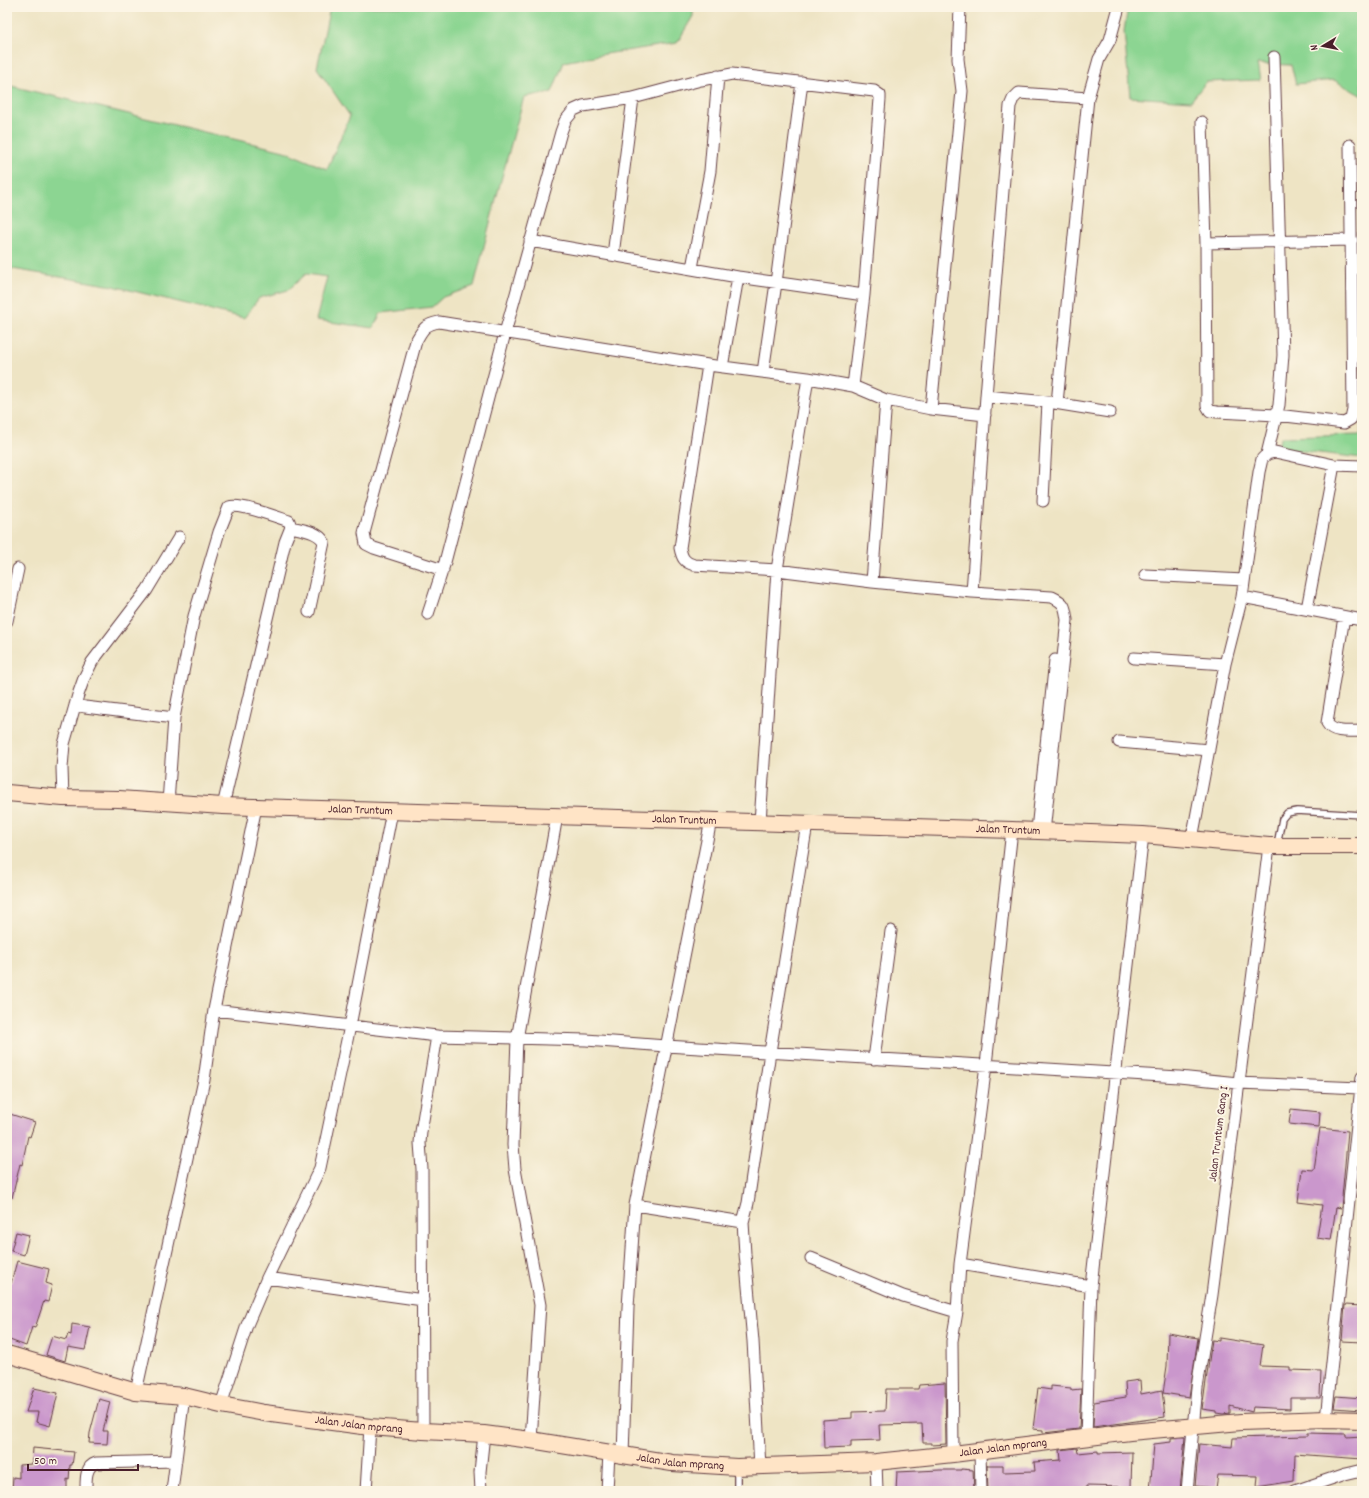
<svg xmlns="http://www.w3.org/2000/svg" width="1369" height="1498" viewBox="0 0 1369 1498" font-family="Dekko,sans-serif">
  <rect width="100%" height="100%" fill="#fcf5e5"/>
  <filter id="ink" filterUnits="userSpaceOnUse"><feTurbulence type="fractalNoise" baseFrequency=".025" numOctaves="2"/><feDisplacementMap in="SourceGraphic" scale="8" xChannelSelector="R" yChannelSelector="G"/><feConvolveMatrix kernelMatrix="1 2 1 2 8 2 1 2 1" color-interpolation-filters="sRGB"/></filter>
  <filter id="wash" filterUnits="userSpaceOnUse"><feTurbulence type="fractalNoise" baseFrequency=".012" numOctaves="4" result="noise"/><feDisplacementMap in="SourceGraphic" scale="16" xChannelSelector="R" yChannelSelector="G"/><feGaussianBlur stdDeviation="0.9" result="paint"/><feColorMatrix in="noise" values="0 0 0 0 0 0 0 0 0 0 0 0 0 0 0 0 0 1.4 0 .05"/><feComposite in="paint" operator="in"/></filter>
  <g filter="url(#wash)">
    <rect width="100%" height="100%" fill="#eee4c4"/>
    <path fill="#8cd592" stroke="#6b7a5e" d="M330,7h363v9l-16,27 -78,12 -35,7 -12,30 -28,5 -27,98 -23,91 -31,11 -11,10 -51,6 -8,15 -57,-8 11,-43 -21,-3 -18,16 -29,8 -15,20 -131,-32 -106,-18v-183l277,66 43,18 23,-53 -33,-48z
      M1128,7h234v89l-28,-16 -38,4 -5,-19 -34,-1 3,16 -54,2 -15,19 -61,-4 -6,-66z
      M1362,252v206l-85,-10 4,-11 80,-2z"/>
    <g id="blocks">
      <path fill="#ca97cc" d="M1291,1109l29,3 -1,15 -30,-3z
        M10,1114l25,8 -5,15 -2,-1 -6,29 -2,-1 -8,34 -5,-1v-72z
        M1320,1128l28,3 -7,77 -5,-1 -5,33 -14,-2 5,-33 -24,-3 4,-33 12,1z
        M16,1232l13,3 -5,20 -13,-4z
        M17,1261l32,8 -3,14 6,2 -4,17 -4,-1 -9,27 -3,-1 -6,19 -19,-7v-58l4,2z
        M1345,1305l17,1v36l-20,-1z
        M72,1324l18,3 -5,23 -17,-3 -3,14 -19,-6 6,-19 14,4 2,-6 3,1z
        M1168,1333l30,5 -9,59 -26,-4 4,-27z
        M1219,1338l44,7 -3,21 30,1v3l31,1 -1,27h-30v11l-37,-2 -1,5 -22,-6v7l-7,1 -7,-1v-2l-14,-2 10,-69 7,1z
        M1140,1380l1,14 21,-4 3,27 -72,10 1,-25 32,-5 -1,-15z
        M945,1383l1,61 -14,1v-2h-9l-1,-19 -43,1 1,15 -29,1v6l-27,1 -1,-28 29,-2v-6l33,-1 1,-22h32l1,-4z
        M1051,1386l20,2v2l10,-1 -2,40 -36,4v-3l-10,-1 5,-41 13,2z
        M34,1388l24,5 -8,33 -14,-4 2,-10h-12z
        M1336,1396l26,2 -1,12 -27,-2z
        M99,1399l11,3 -7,29h5l-1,13 -18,-1 1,-10z
        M1308,1433l38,1v3l16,-1v23l-67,-5 -1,27 -37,6 1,-11 -40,-1 -2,13 -21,-2 4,-42 33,3 1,-9 75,-2z
        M1185,1437l-5,54h-30l4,-47 17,-2v-4z
        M33,1448l41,4 -2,13h-2l-1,15 -2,-1v12h-55l1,-14 6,1v-13l13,-1z
        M1077,1448l1,5 20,-2v2l34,-1 -1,35 -45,-1v5h-98l-1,-26h16v7l32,-1 -1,-9 27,-2 -1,-10z
        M961,1469l12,1 1,21h-78l1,-19 43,-2h21z"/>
    </g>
  </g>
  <g filter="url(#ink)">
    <use href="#blocks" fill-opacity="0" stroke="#633d42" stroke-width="1"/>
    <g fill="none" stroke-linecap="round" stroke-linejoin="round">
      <defs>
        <path id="lane" d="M1277,845l5,-26 5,-6 10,-2 65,4
          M737,1468v23"/>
        <path id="street" d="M1202,122l4,121 1,163 3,5 7,1 60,3 67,8 7,-4 2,-9 -3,-265
          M530,241l208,36 126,18
          M1206,243l146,-3
          M613,255l20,-157
          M692,268l18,-97 8,-95
          M708,365l-28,183c2,10 4,14 14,17l83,5 95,12 100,10 80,5c13,6 13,9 15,23l-23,212
          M722,367l16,-90
          M763,372l13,-89 26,-201
          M986,396l62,6 62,10
          M1057,403l31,-305 11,-39 11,-19 9,-33
          M931,409l31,-318 -4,-32 2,-52
          M1267,454l12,-49 4,-50 -9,-298
          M1334,465l28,1
          M1043,501l5,-99
          M291,527c11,3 27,4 33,15l-15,70
          M443,570l-69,-22 -8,-4 -2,-11 52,-192c7,-12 8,-16 23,-19l269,43 100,13 45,8 33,14 45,9 54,6
          M1145,575l99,5
          M872,582l14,-182
          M972,592l14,-196 24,-290 3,-7 6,-6 69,5
          M1242,597l120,23
          M428,614l17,-52 60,-229 56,-201 4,-11 9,-11 9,-4 50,-8 68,-18 31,-6 142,17 6,4v4l-16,196 -11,91
          M1344,617l-17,106c6,11 24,8 35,8
          M7,621l11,-52
          M1134,658l91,6
          M75,705l10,2 89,11
          M1119,742l90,8
          M63,798l-1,-30 2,-24 14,-49 6,-17 8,-16 55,-72 32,-53
          M168,803l6,-85 20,-102 25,-84 10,-25c11,-4 48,10 60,14l2,6 -6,15 -62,264
          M760,822l17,-252 31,-192
          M1037,830l18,-170
          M1192,839l33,-175 17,-67 17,-125 3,-13 5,-5 8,-2 59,13 -27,144
          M214,1010l223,26 149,4 80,6 513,31 59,6 122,5
          M874,1059l17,-128
          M635,1205l108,17
          M811,1258l92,38 54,16
          M960,1264l131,22
          M267,1278l156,22
          M136,1392l68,-312 10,-70 42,-203
          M221,1405l26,-80 20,-47 53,-110 30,-142 42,-215
          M1326,1419l36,-342
          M423,1431l-1,-262 -2,-26 1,-11 16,-96
          M1086,1438l5,-152 52,-451
          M531,1440l9,-135 -25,-136 -2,-24 4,-106 40,-223
          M980,1451l1,40
          M953,1454l-1,-113 5,-29 3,-48 26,-199 26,-235
          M623,1455l5,-148 7,-102 76,-385
          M876,1462l1,29
          M760,1467l-7,-126 -8,-87 -2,-32 5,-19 22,-151 37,-228
          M86,1491c0,-10 -1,-25 10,-28l80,-2
          M172,1491l12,-95
          M366,1491l4,-64
          M481,1491l-1,-19 4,-38
          M607,1491l2,-38
          M1187,1491l10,-104 15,-92 57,-449
          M1295,1491l50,-17 17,-4"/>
        <g id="secondary">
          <path id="s1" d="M7,793l56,5 56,1 104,7 789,24 131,5 126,11h93"/>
          <path id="s2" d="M7,1354l129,38 48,4 37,9 43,8 106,14 53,4 61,3 47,6 141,23 65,4 139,-5 77,-8 177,-22 111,-10 85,-3 36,1"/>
        </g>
      </defs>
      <use href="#lane" stroke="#633d42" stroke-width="8"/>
      <use href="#street" stroke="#633d42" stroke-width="13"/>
      <use href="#secondary" stroke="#633d42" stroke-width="18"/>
      <use href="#lane" stroke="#fff" stroke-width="5.5"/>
      <use href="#street" stroke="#fff" stroke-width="11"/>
      <use href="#secondary" stroke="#ffe4c6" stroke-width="16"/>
    </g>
  </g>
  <g text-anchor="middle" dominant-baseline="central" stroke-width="4" stroke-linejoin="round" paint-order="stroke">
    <g font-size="12" fill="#4a1f2b" stroke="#fcf5e5">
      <text stroke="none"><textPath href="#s1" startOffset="354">Jalan Truntum</textPath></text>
      <text stroke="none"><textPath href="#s1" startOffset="678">Jalan Truntum</textPath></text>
      <text stroke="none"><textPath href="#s1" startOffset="1002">Jalan Truntum</textPath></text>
      <text transform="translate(1219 1134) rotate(-83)">Jalan Truntum Gang I</text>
      <text stroke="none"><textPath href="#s2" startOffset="360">Jalan Jalan mprang</textPath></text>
      <text stroke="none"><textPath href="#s2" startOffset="1008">Jalan Jalan mprang</textPath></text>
      <text stroke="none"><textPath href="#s2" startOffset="684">Jalan Jalan mprang</textPath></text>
    </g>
  </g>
  <rect width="1369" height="1498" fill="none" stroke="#fcf5e5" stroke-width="24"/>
  <g transform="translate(1323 46) rotate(260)" stroke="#fcf5e5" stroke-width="3" paint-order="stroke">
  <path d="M0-3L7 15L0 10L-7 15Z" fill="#4a1f2b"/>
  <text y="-6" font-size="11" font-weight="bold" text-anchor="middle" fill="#4a1f2b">N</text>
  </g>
  <path d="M28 1464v6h110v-6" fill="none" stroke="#4a1f2b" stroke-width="2"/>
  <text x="34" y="1464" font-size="12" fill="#4a1f2b" stroke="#fcf5e5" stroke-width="3" paint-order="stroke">50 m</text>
</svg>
